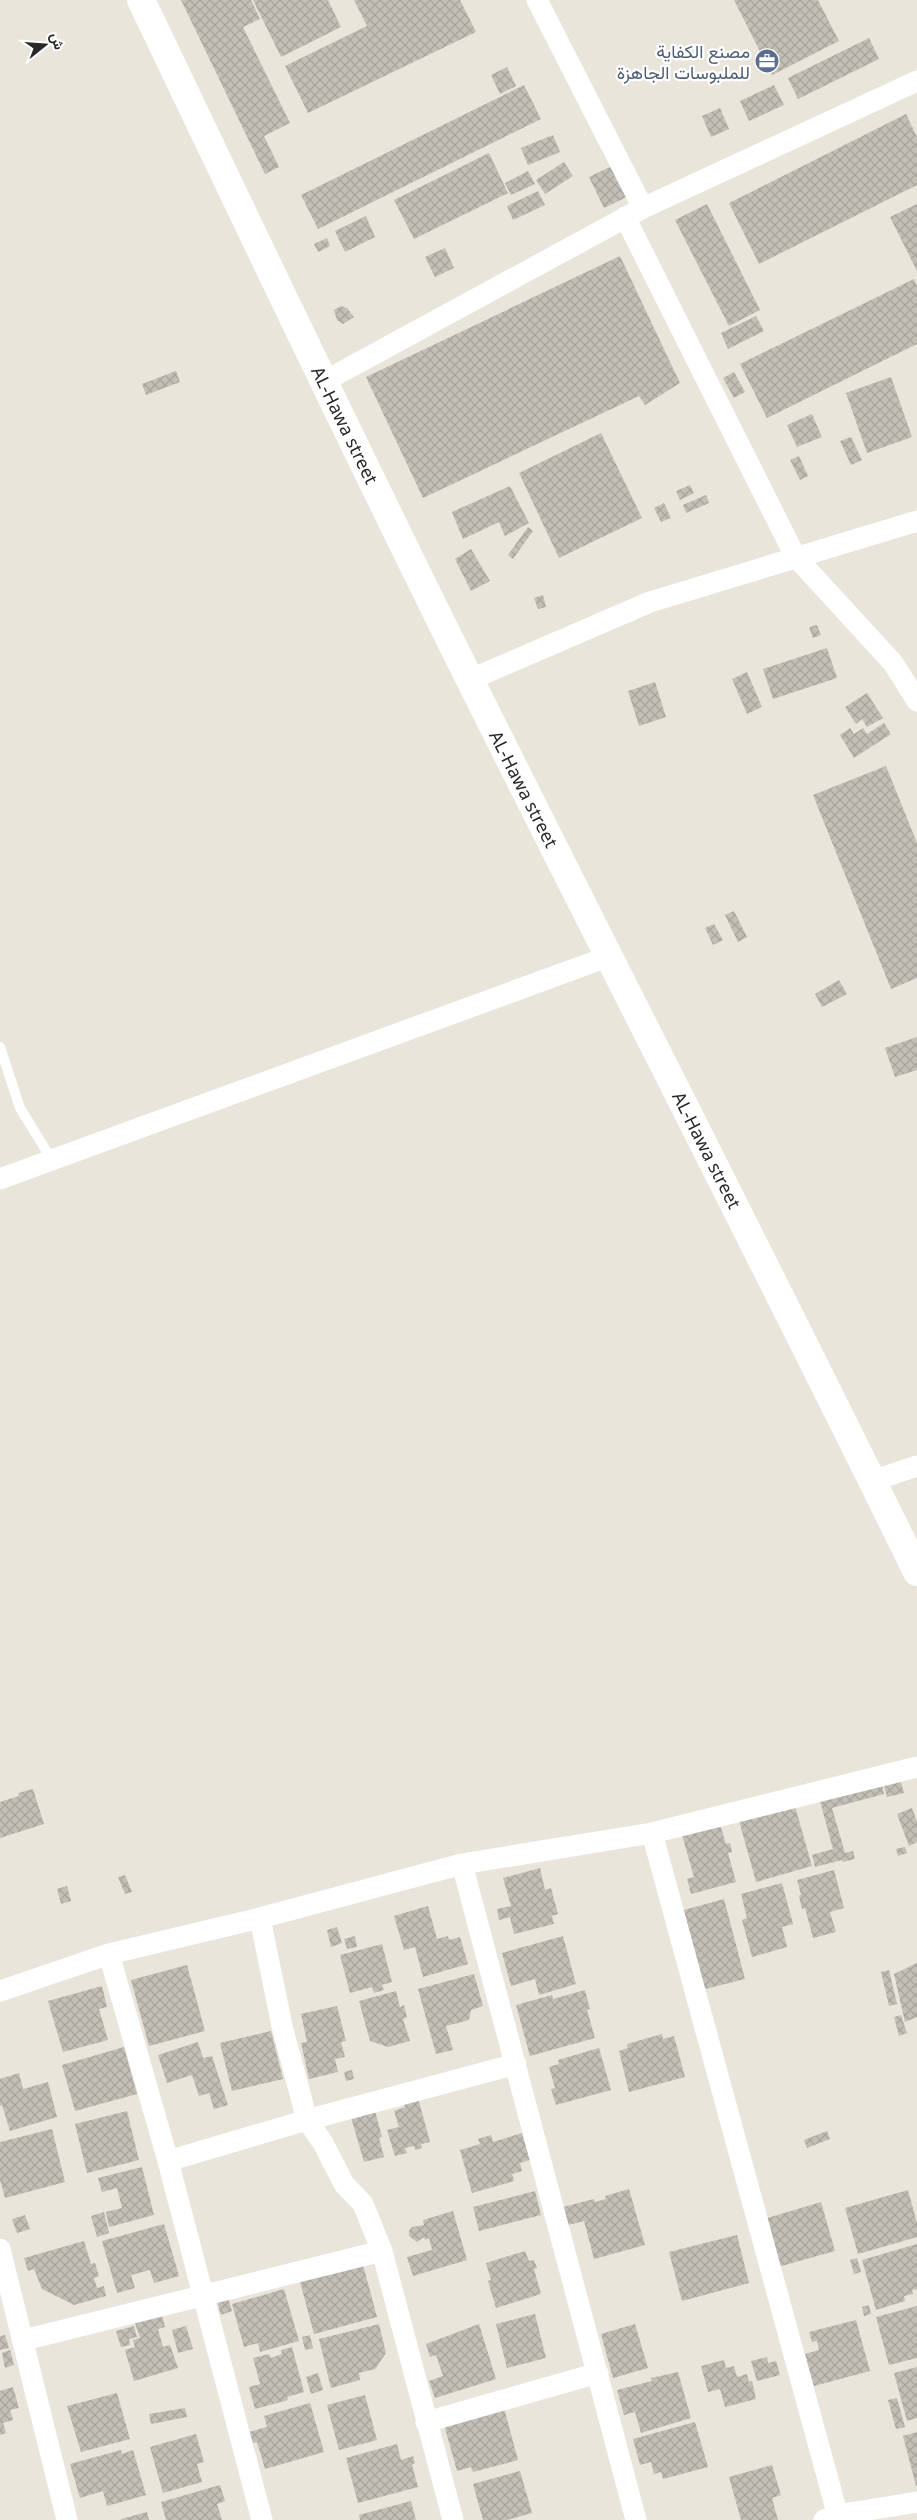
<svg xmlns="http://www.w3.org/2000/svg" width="917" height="2520" viewBox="0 0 917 2520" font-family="'Noto Sans',Vazirmatn,sans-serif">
  <defs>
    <pattern id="building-cross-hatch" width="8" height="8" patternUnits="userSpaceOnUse" patternTransform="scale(1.25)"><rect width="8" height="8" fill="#c2bfb7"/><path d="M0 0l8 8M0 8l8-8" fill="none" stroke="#a7a49d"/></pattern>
  </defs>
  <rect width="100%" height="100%" fill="#eae5db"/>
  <path fill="url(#building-cross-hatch)" d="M181,0h70l9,19 -17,8 47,96 -26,13 15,31 -14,7z
    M253,0h75l13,27 -60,30z
    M354,0h106l16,32 -168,81 -23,-47 82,-40z
    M734,0h84l21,41 -67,34z
    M869,38l10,21 -81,40 -10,-21z
    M507,67l9,19 -16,8 -9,-19z
    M524,85l17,34 -223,110 -17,-34z
    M774,85l10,20 -35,16 -9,-20z
    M720,108l9,21 -18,8 -9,-21z
    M906,114l11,23v48l-158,79 -30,-61z
    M553,135l7,17 -32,13 -7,-17z
    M489,153l19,40 -94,46 -20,-39z
    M564,162l9,14 -28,18 -9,-14z
    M616,164l15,31 -27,13 -15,-31z
    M528,171l7,13 -24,11 -6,-12z
    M538,191l7,14 -32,15 -6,-14z
    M707,204l53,106 -31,16 -54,-106z
    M917,204v67l-27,-54z
    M366,216l9,21 -30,15 -10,-21z
    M327,238l3,8 -12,6 -4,-8z
    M445,248l9,20 -19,9 -10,-20z
    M620,256l60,127 -35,22 -6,-9 -216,102 -57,-121z
    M914,279l3,7v58l-150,74 -27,-54z
    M341,306l6,2 7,9 -11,7 -6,-4 -3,-10z
    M756,316l8,15 -36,18 -7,-16z
    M176,371l4,11 -34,13 -4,-11z
    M734,372l11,20 -11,6 -11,-20z
    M891,377l21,60 -45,16 -21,-60z
    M812,414l10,23 -25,10 -10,-22z
    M601,433l41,85 -83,40 -40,-85z
    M851,437l11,23 -11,5 -11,-24z
    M799,456l9,20 -8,4 -10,-20z
    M690,485l4,8 -14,7 -4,-9z
    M510,486l19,37 -24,13 -6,-14 -36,17 -11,-27z
    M706,495l3,8 -23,10 -3,-8z
    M664,503l7,15 -10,4 -7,-14z
    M528,527l5,4 -20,28 -5,-4z
    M471,549l19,32 -19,10 -16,-32z
    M543,595l3,12 -8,2 -4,-11z
    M817,625l4,10 -8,3 -4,-11z
    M827,648l10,30 -64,21 -10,-30z
    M747,672l15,35 -15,7 -15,-35z
    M655,682l11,35 -27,9 -11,-35z
    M867,693l16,25 -16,9 -5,-8 -6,5 -11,-17z
    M884,723l7,11 -37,24 -14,-23 10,-7 4,6 9,-6 4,6z
    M886,766l31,77v135l-26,11 -78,-194z
    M734,911l13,26 -9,5 -13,-27z
    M714,924l9,16 -10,5 -8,-17z
    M839,980l8,14 -25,13 -7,-13z
    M917,1037v33l-22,7 -10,-29z
    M901,1782l3,11 -17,4 -3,-11z
    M882,1784l2,10 -52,14 13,45 8,-2 2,8 -12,3 -1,-2 -27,7 -3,-12 21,-6 -13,-48z
    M33,1789l11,35 -44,14v-36l19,-6 -1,-3z
    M794,1803l18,63 -56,16 -18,-65z
    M912,1808l5,14v20l-8,4 -12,-32z
    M720,1824l6,20 4,-1 2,9 -4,1 8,29 -45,12 -4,-15 7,-2 -12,-42z
    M905,1847l2,6 -9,3 -2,-7z
    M540,1868l5,22 6,-2 7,26 -6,2 2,8 -40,10 -4,-17 -11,3 -2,-11 14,-3 -8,-28z
    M834,1870l10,38 -14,4 6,20 -23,6 -8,-30 -3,1 -3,-13 2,-1 -4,-15z
    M125,1875l7,17 -7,2 -7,-17z
    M782,1883l11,41 -11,3 5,20 -35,10 -10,-37 5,-2 -6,-24z
    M67,1886l4,15 -10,3 -4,-15z
    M724,1899l21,80 -44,11 -21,-79z
    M428,1906l9,33 11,-3 1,4 11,-3 8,27 -45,13 -8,-30 -11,3 -10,-34z
    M337,1927l5,16 -11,4 -4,-17z
    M355,1936l2,11 -10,2 -3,-10z
    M563,1936l13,48 -37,11 -4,-16 -24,7 -9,-33z
    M382,1944l10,38 -10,3 2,5 -10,3 -2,-6 -22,6 -10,-38z
    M917,1963v54l-12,5 -11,-48z
    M187,1965l18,66 -56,15 -18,-66z
    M889,1970l8,34 -8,2 -8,-34z
    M474,1974l9,32 -12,4 -2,10 -23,6 7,24 -17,4 -18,-65z
    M102,1986l5,21 -8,2 9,31 -45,12 -15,-51z
    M585,1990l5,19 -3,1 8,28 -65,18 -14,-51 36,-10 1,4z
    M396,1991l4,16 4,-2 3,12 -4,2 7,22 -22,6 -18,-6 -11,-40z
    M337,2006l9,35 -5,1 4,15 -10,2 3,13 -29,7 -8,-36 6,-1 -6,-28z
    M901,2015l6,18 -8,3 -5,-19z
    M271,2031l12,48 -51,12 -12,-48z
    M662,2034l1,5 11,-3 11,41 -56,15 -10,-41 9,-3 -1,-4z
    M198,2042l5,16 9,-2 16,49 -14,4 -5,-16 -10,3 -7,-21 -25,8 -9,-28z
    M124,2047l13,47 -62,17 -13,-46z
    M599,2048l12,42 -55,15 -5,-16 4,-1 -6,-21 10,-3 -1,-4z
    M352,2070l2,9 -8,2 -2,-9z
    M19,2073l4,16 25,-7 9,35 -47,14 -8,-26 -2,1v-27z
    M417,2094l13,48 -9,2 1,4 -7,2 -1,-4 -9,2 2,5 -12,3 -8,-26 12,-3 -5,-16 11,-4 -3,-9z
    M374,2107l8,30 -3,1 5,19 -20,5 -14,-48z
    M127,2111l12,49 -52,13 -12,-49z
    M52,2129l13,53 -60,16 -5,-18v-38z
    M827,2131l3,8 -23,9 -3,-8z
    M522,2133l8,27 -10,3 2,8 -10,3 2,7 -42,12 -12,-43 20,-6 -2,-5 13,-4 2,7z
    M142,2167l12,48 -45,12 -3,-15 16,-4 -5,-20 -15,4 -4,-14z
    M629,2189l16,56 -51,14 -10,-38 -16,4 -5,-18 31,-8 1,3 11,-3 -1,-3z
    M908,2190l9,33v14l-59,17 -13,-46z
    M535,2191l6,24 -62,16 -6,-24z
    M821,2202l14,49 -57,16 -14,-48z
    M453,2211l14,49 -54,16 -6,-19 25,-7 -3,-12 -4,2 -1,-3 -7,5 -8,-6v-5l3,-4 12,-2 -1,-5z
    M104,2212l5,21 -12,4 -6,-21z
    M25,2215l5,14 -13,4 -5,-14z
    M164,2224l15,52 -25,7 -4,-13 -19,5 4,13 -18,5 -15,-52z
    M737,2235l12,48 -67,18 -13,-49z
    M84,2241l7,23 4,-1 4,13 -5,2 3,10 7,-2 2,10 -32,9 -32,-16 -8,-20 -6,2 -4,-13z
    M917,2244v45l-5,1 1,4 -9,2 1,5 -29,9 -14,-50z
    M525,2251l4,10 5,-1 3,8 -3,1 7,25 -45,14 -8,-27 3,-1 -5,-17z
    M857,2258l4,14 -7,2 -4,-14z
    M362,2261l15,56 -63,17 -15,-56z
    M284,2289l15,52 -39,11 -2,-9 -14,4 -12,-43z
    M226,2291l6,20 -11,4 -6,-21z
    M869,2305l2,9 -7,2 -2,-9z
    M917,2306v52l-28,7 -13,-48z
    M535,2314l11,44 -39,10 -11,-44z
    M162,2315l3,12 -7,2 5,18 7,-2 8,23 -44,13 -9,-31 10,-3 -2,-7 7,-2 -5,-15z
    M856,2320l14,51 -56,15 -9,-32 14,-4 -2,-9 -5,1 -3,-10z
    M379,2324l7,29 -11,16 -16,4 1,7 -29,8 -12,-49z
    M479,2324l17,55 -61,19 -6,-17 14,-5 -7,-21 -6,2 -4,-13z
    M635,2324l13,44 -35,10 -12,-44z
    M134,2326l3,11 -8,2 1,6 -9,2 -5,-16z
    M186,2326l7,23 -15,4 -6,-23z
    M5,2335l4,13 -9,2v-14z
    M310,2335l3,13 -8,2 -3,-13z
    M292,2347l12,45 -17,5 1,3 -33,9 -6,-22 11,-3 -7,-26 16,-4 2,4 11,-4 -1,-4z
    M10,2350l4,15 -9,3 -3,-15z
    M767,2357l1,6 8,-2 4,14 -23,6 -6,-20z
    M724,2360l2,8 8,-2 3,11 10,-3 2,8 3,-1 4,18 -31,8 -5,-18 -12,3 -7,-26z
    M917,2367v51l-10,3 -13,-48z
    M678,2372l13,46 -50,15 -6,-21 -11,3 -7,-25 35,-9 -1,-3z
    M318,2373l5,17 -12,4 -5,-17z
    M13,2387l6,21 -9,2 3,10 -10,3 3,10 -6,2v-44z
    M117,2393l13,46 -49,13 -14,-46z
    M365,2395l12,45 -38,10 -12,-45z
    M897,2398l8,29 -9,2 -8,-29z
    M310,2403l14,49 -59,17 -8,-27 -4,1 -4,-11 18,-5 -3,-11z
    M503,2404l15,56 -45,12 -2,-5 -14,4 -14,-50z
    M185,2408l2,9 -36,7 -2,-10z
    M695,2422l13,45 -45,12 -2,-7 -7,2 -3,-12 -11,3 -7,-26z
    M917,2432v54h-1l-13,-50z
    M196,2434l8,28 -7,2 5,18 -39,11 -13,-46z
    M397,2444l4,16 12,-4 2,7 -3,2 6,22 -60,16 -12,-45z
    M121,2450l1,4 11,-4 13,45 -39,11 -4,-15 -23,7 -10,-34z
    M772,2465l9,30 -9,3 6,22h-37l-12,-43z
    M520,2471l12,42 -25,7h-24l-10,-36z
    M220,2485l5,16 -8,3 5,16h-56l-5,-18z
    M411,2501l5,19h-56l-1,-5z
    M147,2512l2,8h-28v-1z"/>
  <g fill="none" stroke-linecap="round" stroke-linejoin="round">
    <path stroke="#fff" stroke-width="10" d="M0,1047l20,61 32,52"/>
    <path stroke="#fff" stroke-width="21" d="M537,0l106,208
      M625,217l170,339 98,107 24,38
      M323,382l320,-174 274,-127
      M469,680l181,-78 267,-81
      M0,1179l610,-223
      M872,1481l45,-15
      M652,1833l187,687
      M462,1864l174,656
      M260,1918l22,108 25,94 16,23 21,41 19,20 19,47 71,269
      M109,1954l59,207 94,359
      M0,1991l109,-37 151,-36 202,-54 190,-31 265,-66
      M168,2161l139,-41 209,-56
      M0,2249l67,271
      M24,2340l358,-89
      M426,2422l172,-49
      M824,2520l13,-5 80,-13"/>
    <path stroke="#fff" stroke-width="28" d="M141,0c109,228 217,456 330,682 148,297 300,592 446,890"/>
  </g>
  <defs>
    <symbol id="office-disc" viewBox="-11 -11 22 22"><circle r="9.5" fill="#5c6f8a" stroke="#fff"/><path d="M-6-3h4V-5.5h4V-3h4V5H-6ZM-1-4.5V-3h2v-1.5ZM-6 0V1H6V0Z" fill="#fff"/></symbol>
  </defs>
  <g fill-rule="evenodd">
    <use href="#office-disc" x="753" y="47" width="28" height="28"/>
  </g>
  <g text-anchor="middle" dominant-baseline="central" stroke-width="4.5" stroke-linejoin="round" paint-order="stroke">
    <g font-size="18" fill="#4e5e75" stroke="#fff" text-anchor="end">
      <text x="750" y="51">مصنع الكفاية<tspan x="750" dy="21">للملبوسات الجاهزة</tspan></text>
    </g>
    <g font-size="18" fill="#282828" stroke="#fff">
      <text transform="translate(345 425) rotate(64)">AL-Hawa street</text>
      <text transform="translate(524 789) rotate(63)">AL-Hawa street</text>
      <text transform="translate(707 1150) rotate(63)">AL-Hawa street</text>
    </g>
  </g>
  <g transform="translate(45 45) rotate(73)" stroke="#ffffff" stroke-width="4" paint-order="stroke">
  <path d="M0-4L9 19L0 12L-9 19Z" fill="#282828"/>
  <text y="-8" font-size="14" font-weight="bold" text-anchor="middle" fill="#282828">ش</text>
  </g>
</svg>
